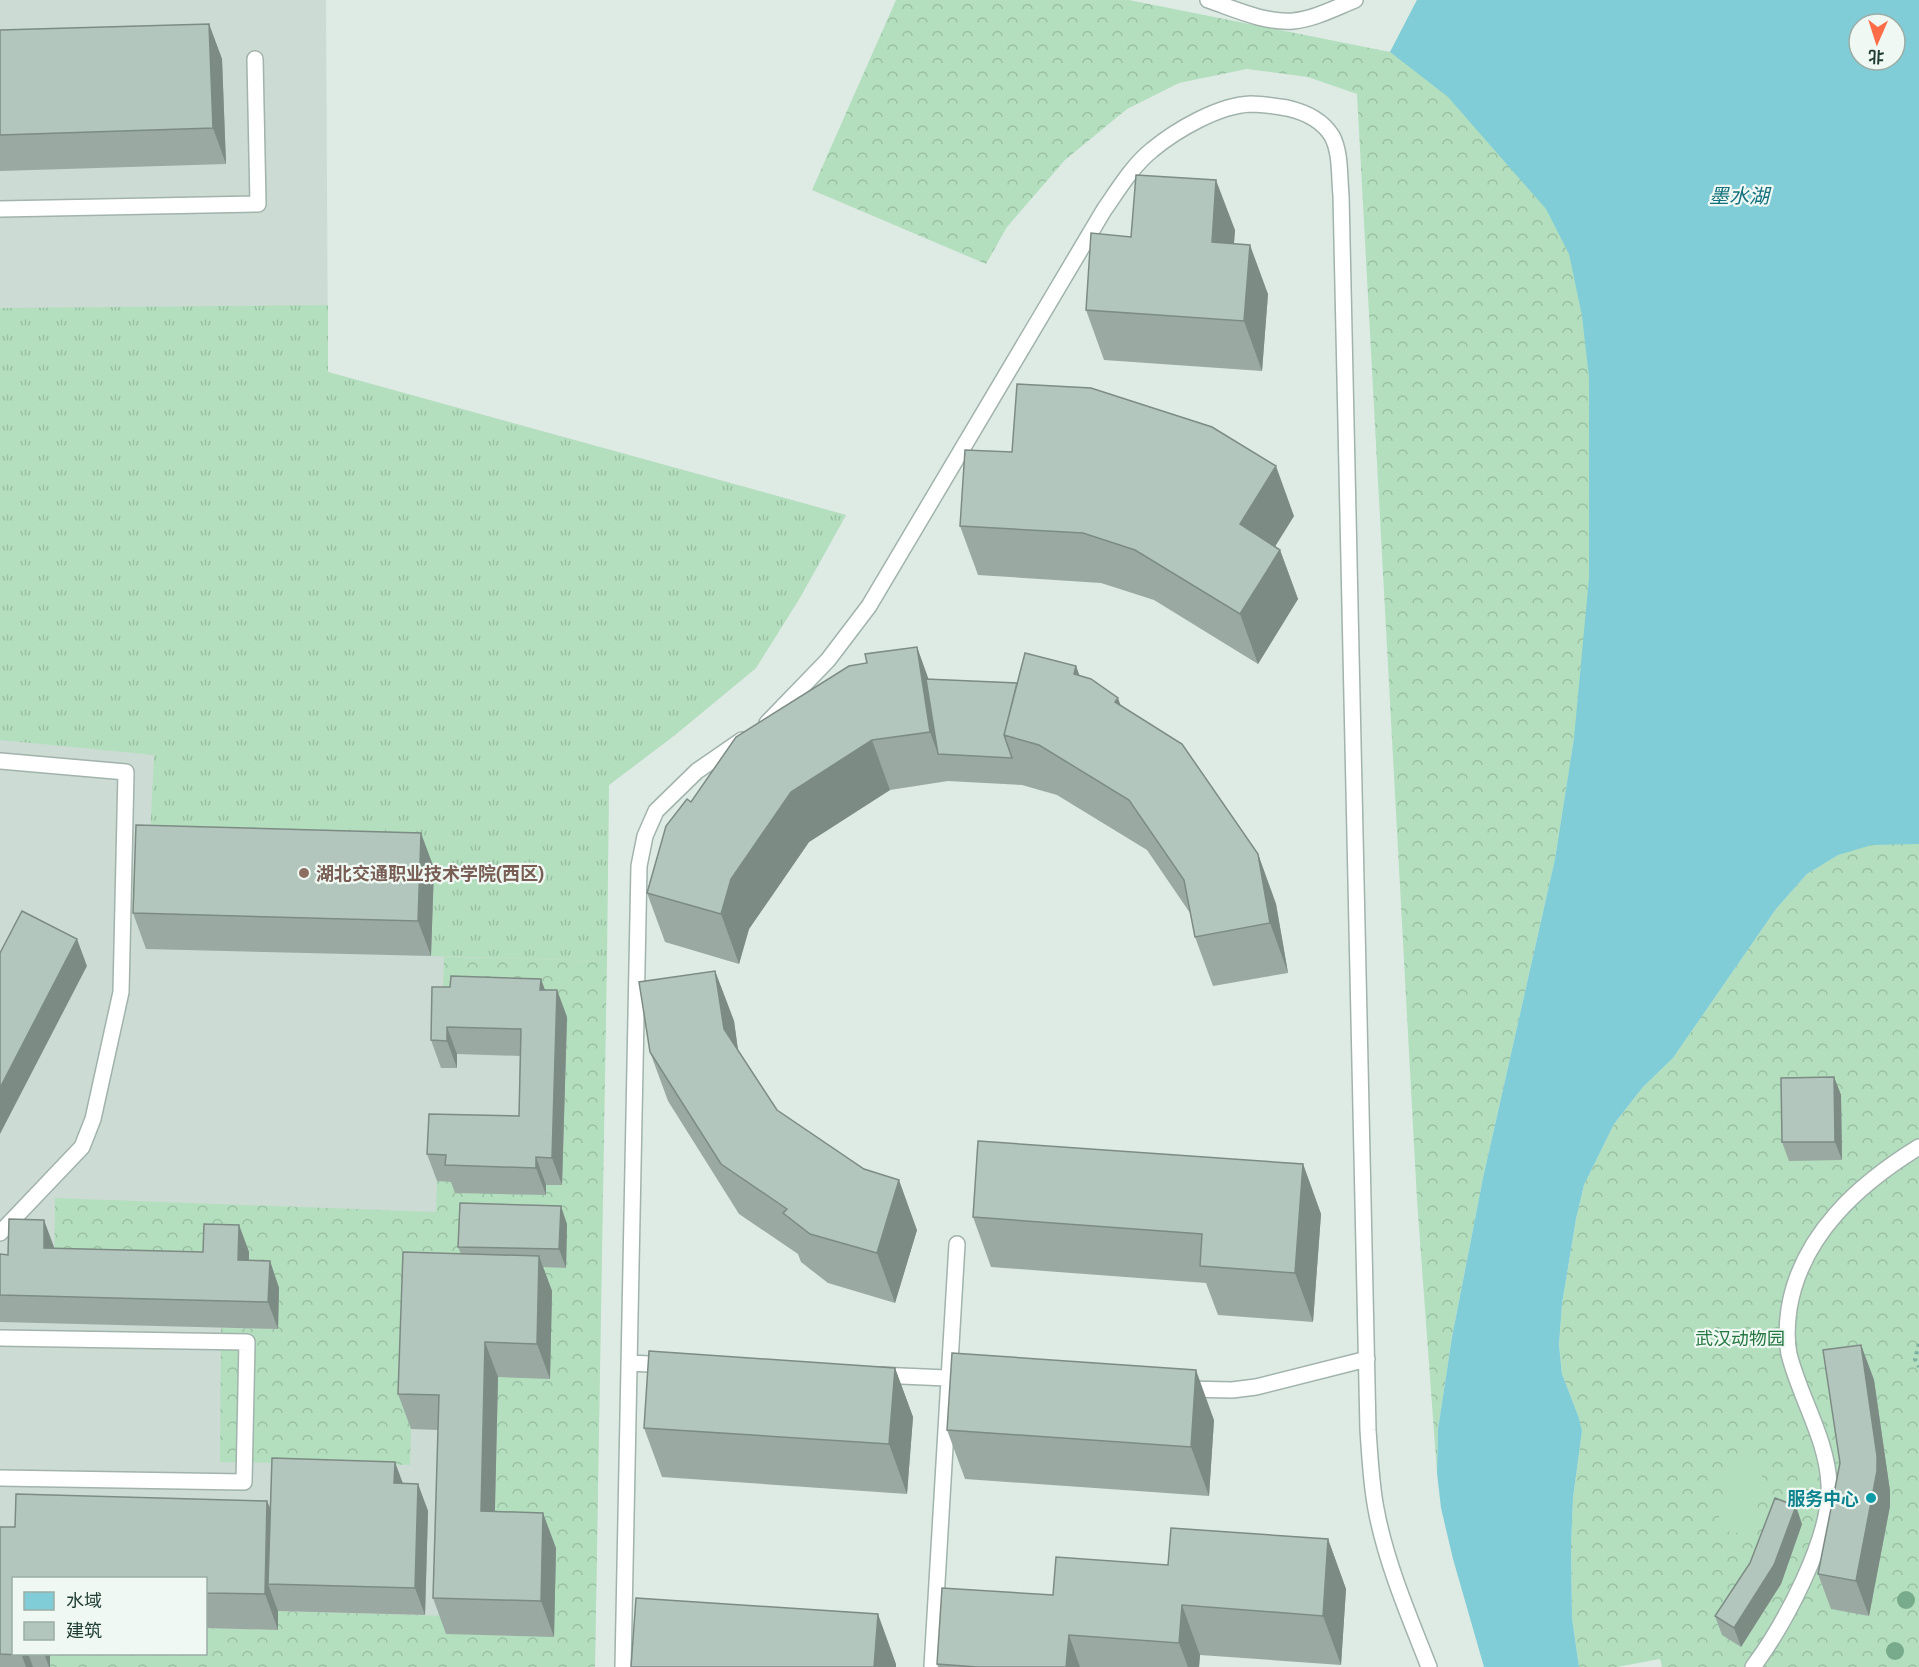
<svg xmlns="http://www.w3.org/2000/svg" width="1919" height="1667" viewBox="0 0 1919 1667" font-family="'IBM Plex Sans','Noto Sans SC',sans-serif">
  <defs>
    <pattern id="grass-tufts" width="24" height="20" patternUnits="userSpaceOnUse" patternTransform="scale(1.5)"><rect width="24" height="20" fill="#b4dfbe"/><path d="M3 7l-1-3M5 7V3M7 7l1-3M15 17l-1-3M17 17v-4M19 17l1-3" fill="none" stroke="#9ac0a4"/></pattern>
    <pattern id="forest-crowns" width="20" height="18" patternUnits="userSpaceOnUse" patternTransform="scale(1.5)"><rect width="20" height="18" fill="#b4dfbe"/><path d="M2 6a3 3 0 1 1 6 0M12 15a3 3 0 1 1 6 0" fill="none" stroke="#9ac0a4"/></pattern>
  </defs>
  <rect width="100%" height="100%" fill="#deebe5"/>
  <path fill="#ccdbd4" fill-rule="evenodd" d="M0,0h326l2,372 518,143 -45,81 -45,72 -81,67 -66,50 -14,882h-595zM14,1578h192v76h-192z"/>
  <path fill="url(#grass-tufts)" d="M328,305v67l518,143 -45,81 -45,72 -81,67 -66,50 -2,176 -176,-5 3,-87 -285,-9 5,-105 -154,-15v-432z"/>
  <path fill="url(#forest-crowns)" fill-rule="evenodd" d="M896,0h233l261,52 27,-52h502v1667h-257l-2,-8 -43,8h-38l-7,-49 -1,-71 2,-49 9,-67 -3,-13 -17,-44 -3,-29 3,-41 14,-85 8,-34 30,-61 29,-37 30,-29 103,-149 31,-35 30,-19 -263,-116 -19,120 -72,319 -31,159 -14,92 -1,44 -20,-273 -60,-1106 -49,-17 -61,-8 -68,14 -52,26 -62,51 -58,67 -21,37 -174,-74zM1859,24h36v36h-36z
    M444,957l163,4 -12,706h-545v-13h156v-26l72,2v-19l168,5 48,-70 4,-169 -82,-90 -6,178 -190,-3 1,-134 57,1 -30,-41 1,-36 -195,23 1,-77 381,14 1,-31 19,1 89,13 1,-10h16l5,-168 -125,-3z"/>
  <path fill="#b4dfbe" d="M1729,1457l35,6 -11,72 -36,-5z"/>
  <path fill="#80cdd7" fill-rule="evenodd" d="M1417,0h502v844l-47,1 -34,10 -31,19 -31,35 -103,149 -30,29 -29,37 -30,61 -8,34 -14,85 -3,41 3,29 17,44 3,13 -9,67 -2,49 1,71 7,49h-95l-31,-108 -12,-51 -4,-35 1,-44 14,-92 31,-159 72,-319 19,-121 15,-160v-201l-7,-61 -13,-62 -23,-45 -98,-112 -58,-45zM1859,24h36v36h-36z"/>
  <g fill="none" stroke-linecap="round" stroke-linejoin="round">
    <defs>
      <path id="service" d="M1208,0c27,9 56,23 85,21 21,-2 42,-13 62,-21
        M0,209l258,-5 -3,-145
        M767,723l61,-63 41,-54 235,-396c14,-20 29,-45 48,-60 24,-20 67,-45 99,-46 12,0 24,2 36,4 18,4 35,12 45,28 9,17 7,40 9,59l27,1235c2,27 3,53 8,79 10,54 33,107 53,158
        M0,761l126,11 -5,220 -28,127 -11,28 -82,86
        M0,1338l247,4 -3,140 -244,-4
        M629,1363l40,2
        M879,1375l90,4
        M1184,1389l48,1 24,-3 111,-28
        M623,1667l16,-801 6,-30 11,-25 41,-40 45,-31
        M932,1667l25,-423
        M1753,1667c31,-42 79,-130 76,-183 -2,-45 -29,-86 -40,-130 -3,-15 -2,-31 0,-45 12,-74 70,-125 130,-162"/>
    </defs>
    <use href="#service" stroke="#a1b3ac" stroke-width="18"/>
    <path stroke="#7bb29f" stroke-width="4" stroke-dasharray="3 4.5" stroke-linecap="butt" d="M1919,1344l-4,15 4,8"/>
    <use href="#service" stroke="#fff" stroke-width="15"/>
  </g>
  <g fill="#78ab8b">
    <circle cx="1906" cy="1600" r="9"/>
    <circle cx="1895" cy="1651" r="9"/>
  </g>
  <path fill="#9aaaa3" d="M209,24l13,35 4,105 -226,7v-141z
    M1235,230l-1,14 34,50 -6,77 -158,-11 -18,-50 45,-73z
    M1294,516l-19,30 5,4 18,49 -40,65 -104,-64 -53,-17 -123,-8 -18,-49z
    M917,647l11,32 89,4 59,-17 3,9 42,31 137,148 18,50 12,69 -75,13 -18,-49 -5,-24 -43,-63 -90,-55 -35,-10 -74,-4 -58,9 -81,52 -60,87 -10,35 -74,-22 -18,-49 44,-91 176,-139z
    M434,868l-3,88 -285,-7 -13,-36z
    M715,971l19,50 4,29 39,60 140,120 -22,73 -67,-20 -27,-21 -3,-8 -59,-40 -71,-113 -18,-49z
    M450,987l107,3 10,27 -5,168h-16v10l-91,-2 -4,-11 -14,-1 -10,-27 92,-38 1,-60 -63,-2v14h-16l-10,-28z
    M1834,1077l7,18 1,65 -53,1 -7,-19z
    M1303,1164l18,50 -8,108 -95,-7 -12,-32 -215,-16 -18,-50z
    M567,1224l-1,44 -23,-1 9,24 -2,88 -52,-2 -3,134 61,37 -2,89 -108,-3 -13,-36 5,-168 -27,-1 -13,-35 63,-140 -3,-7z
    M239,1225l10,27v9h21l9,27 -1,41 -278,-7v-68l8,1 46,-8v1l149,4z
    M1861,1345l13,35 16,111v15l-21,110 -38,-7 -13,-35 22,-111z
    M895,1368l18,49 -6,77 -245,-17 -18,-49z
    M1214,1420l-5,76 -244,-17 -18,-49z
    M403,1483l15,1 10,27 -3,104 -147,-4v19l-72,-2v-50h-192v75h36v14h-50v-140h15l252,-26 4,8z
    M1802,1524l-21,60 -40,63 -19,-12 -7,-19z
    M1328,1539l18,50 -5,76 -141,-10 -1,12h-261l-1,-3 116,-69 115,-30z"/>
  <path fill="#7d8b85" d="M209,24l13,35 4,105 -13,-36z
    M1216,180l19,50 -5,62 -18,-50z
    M1250,245l18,49 -6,77 -18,-50z
    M1276,466l18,50 -36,58 -18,-50z
    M1280,550l18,49 -40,65 -18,-50z
    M917,647l18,50 3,57 -8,-22z
    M1076,666l18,49 -20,-41z
    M1118,698l18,49 -21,-45z
    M872,740l18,50 -81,52 -60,87 -10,35 -18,-50 10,-35 60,-87z
    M421,833l13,35 -3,88 -13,-35z
    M1258,854l18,50 12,69 -18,-50z
    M77,939l10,27 -87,168v-46z
    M715,971l19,50 8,58 -18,-50z
    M541,979l10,27 -11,-16z
    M557,990l10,27 -5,168 -10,-27z
    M447,1027l10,27v14l-10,-27z
    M1834,1077l7,18 1,65 -7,-18z
    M536,1157l10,28v10l-10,-27z
    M1303,1164l18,50 -8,108 -18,-49z
    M899,1180l18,50 -22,73 -18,-50z
    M561,1206l6,18 -1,44 -7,-19z
    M44,1220l10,27v28l-10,-27z
    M239,1225l10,27 -1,36 -10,-28z
    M539,1256l13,35 -2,88 -13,-35z
    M270,1261l9,27 -1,41 -10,-27z
    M485,1342l13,35 -4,169 -13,-35z
    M1861,1345l13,35 16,111v15l-21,110 -13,-35z
    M895,1368l18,49 -6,77 -18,-50z
    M1196,1370l18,50 -5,76 -18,-49z
    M395,1462l10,27 -11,-6z
    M418,1484l10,27 -3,104 -10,-27z
    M267,1501l13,35 -12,48 10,27v19l-13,-36z
    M1796,1506l6,18 -21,60 -40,63 -7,-19z
    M543,1513l13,35 -2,89 -13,-36z
    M1328,1539l18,50 -5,76 -18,-49z
    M1182,1605l18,50 -1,12h-11l-9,-24z
    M878,1614l18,50v3h-22z
    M1069,1635l11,32h-14z
    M21,1653h7l5,14h-7z
    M44,1653h6v14h-1z"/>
  <path fill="#b3c6be" stroke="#7d8b85" stroke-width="1.5" d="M209,24l4,104 -213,7v-105z
    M1136,175l80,5 -4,62 38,3 -6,76 -158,-11 5,-77 40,4z
    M1017,384l74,4 121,39 64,39 -36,58 40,26 -40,64 -105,-64 -52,-17 -123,-7 5,-76 47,2z
    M917,647l13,85 -58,8 -81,52 -60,87 -10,35 -74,-21 19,-67 21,-27 4,3 45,-65 113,-71 18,-3 -2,-9z
    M1025,653l51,13 -2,8 17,5 27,19 -3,4 67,42 76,110 12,69 -75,14 -11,-57 -55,-80 -90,-55 -35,-10z
    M926,679l91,4 -13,52 8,23 -74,-4z
    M136,825l285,8 -3,88 -285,-8z
    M22,911l55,28 -77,149v-135z
    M715,971l9,58 53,81 87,59 35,11 -22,73 -67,-19 -27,-21 4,-4 -66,-45 -71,-112 -11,-70z
    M451,976l90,3 -1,11h17l-5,168 -16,-1v11l-91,-3 1,-10 -19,-1 2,-40 90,2 2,-87 -74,-2v14l-16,-1 1,-53h18z
    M1834,1077l1,65h-53l-1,-64z
    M978,1141l325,23 -8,109 -95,-7 2,-32 -229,-17z
    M460,1203l101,3 -2,43 -101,-2z
    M9,1219l35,1v28l159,4 1,-28 35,1 -1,35 32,1 -2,41 -268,-7v-41l8,1z
    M403,1252l136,4 -2,88 -52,-2 -4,169 62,2 -2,88 -108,-3 6,-203 -41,-1z
    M1861,1345l16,111v15l-21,110 -38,-7 22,-111 -17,-113z
    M649,1351l246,17 -6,76 -245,-16z
    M952,1353l244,17 -5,77 -244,-17z
    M272,1458l123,4 -1,21 24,1 -3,104 -147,-4z
    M16,1494l251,7 -2,93 -59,-1v-15h-192v75h7v2l-21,-1v-127h15z
    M1775,1498l21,8 -22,59 -40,63 -19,-12 35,-53z
    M1171,1528l157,11 -5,77 -141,-11 -3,38 -110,-8 -3,32h-89l-40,-3 5,-76 111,7 3,-38 112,8z
    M636,1598l242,16 -4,53h-243z"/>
  <circle fill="#8d6e63" stroke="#eff8f3" stroke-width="2" cx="304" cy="873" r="6"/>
  <circle fill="#0f9aa8" stroke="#eff8f3" stroke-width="2" cx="1871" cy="1498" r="6"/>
  <g text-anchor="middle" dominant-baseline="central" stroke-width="4.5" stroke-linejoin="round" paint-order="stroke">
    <g font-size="18" font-weight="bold" fill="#785e54" stroke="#eff8f3" text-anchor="start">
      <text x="316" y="873">湖北交通职业技术学院(西区)</text>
    </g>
    <g font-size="18" fill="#247741" stroke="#eff8f3">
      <text x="1740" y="1338">武汉动物园</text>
    </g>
    <g font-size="18" font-weight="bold" fill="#0d838f" stroke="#eff8f3" text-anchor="end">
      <text x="1859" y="1498">服务中心</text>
    </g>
    <g font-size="20" font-style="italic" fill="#13707e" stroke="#eff8f3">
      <text x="1739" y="195">墨水湖</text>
    </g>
  </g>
  <rect x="12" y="1577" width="195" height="78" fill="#eff8f3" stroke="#9bada6" stroke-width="1.5"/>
  <rect x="24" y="1592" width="30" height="18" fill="#80cdd7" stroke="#9bada6" stroke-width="1.5"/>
  <text x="66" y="1607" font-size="18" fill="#1e3c33">水域</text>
  <rect x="24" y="1622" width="30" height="18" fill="#b3c6be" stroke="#9bada6" stroke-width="1.5"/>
  <text x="66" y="1637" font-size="18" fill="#1e3c33">建筑</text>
  <g transform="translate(1877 42) rotate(183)"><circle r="28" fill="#eff8f3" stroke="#9bada6" stroke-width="1.5"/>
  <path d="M0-4.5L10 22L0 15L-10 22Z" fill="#ff6d48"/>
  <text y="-9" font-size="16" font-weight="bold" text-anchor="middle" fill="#1e3c33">北</text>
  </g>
</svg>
